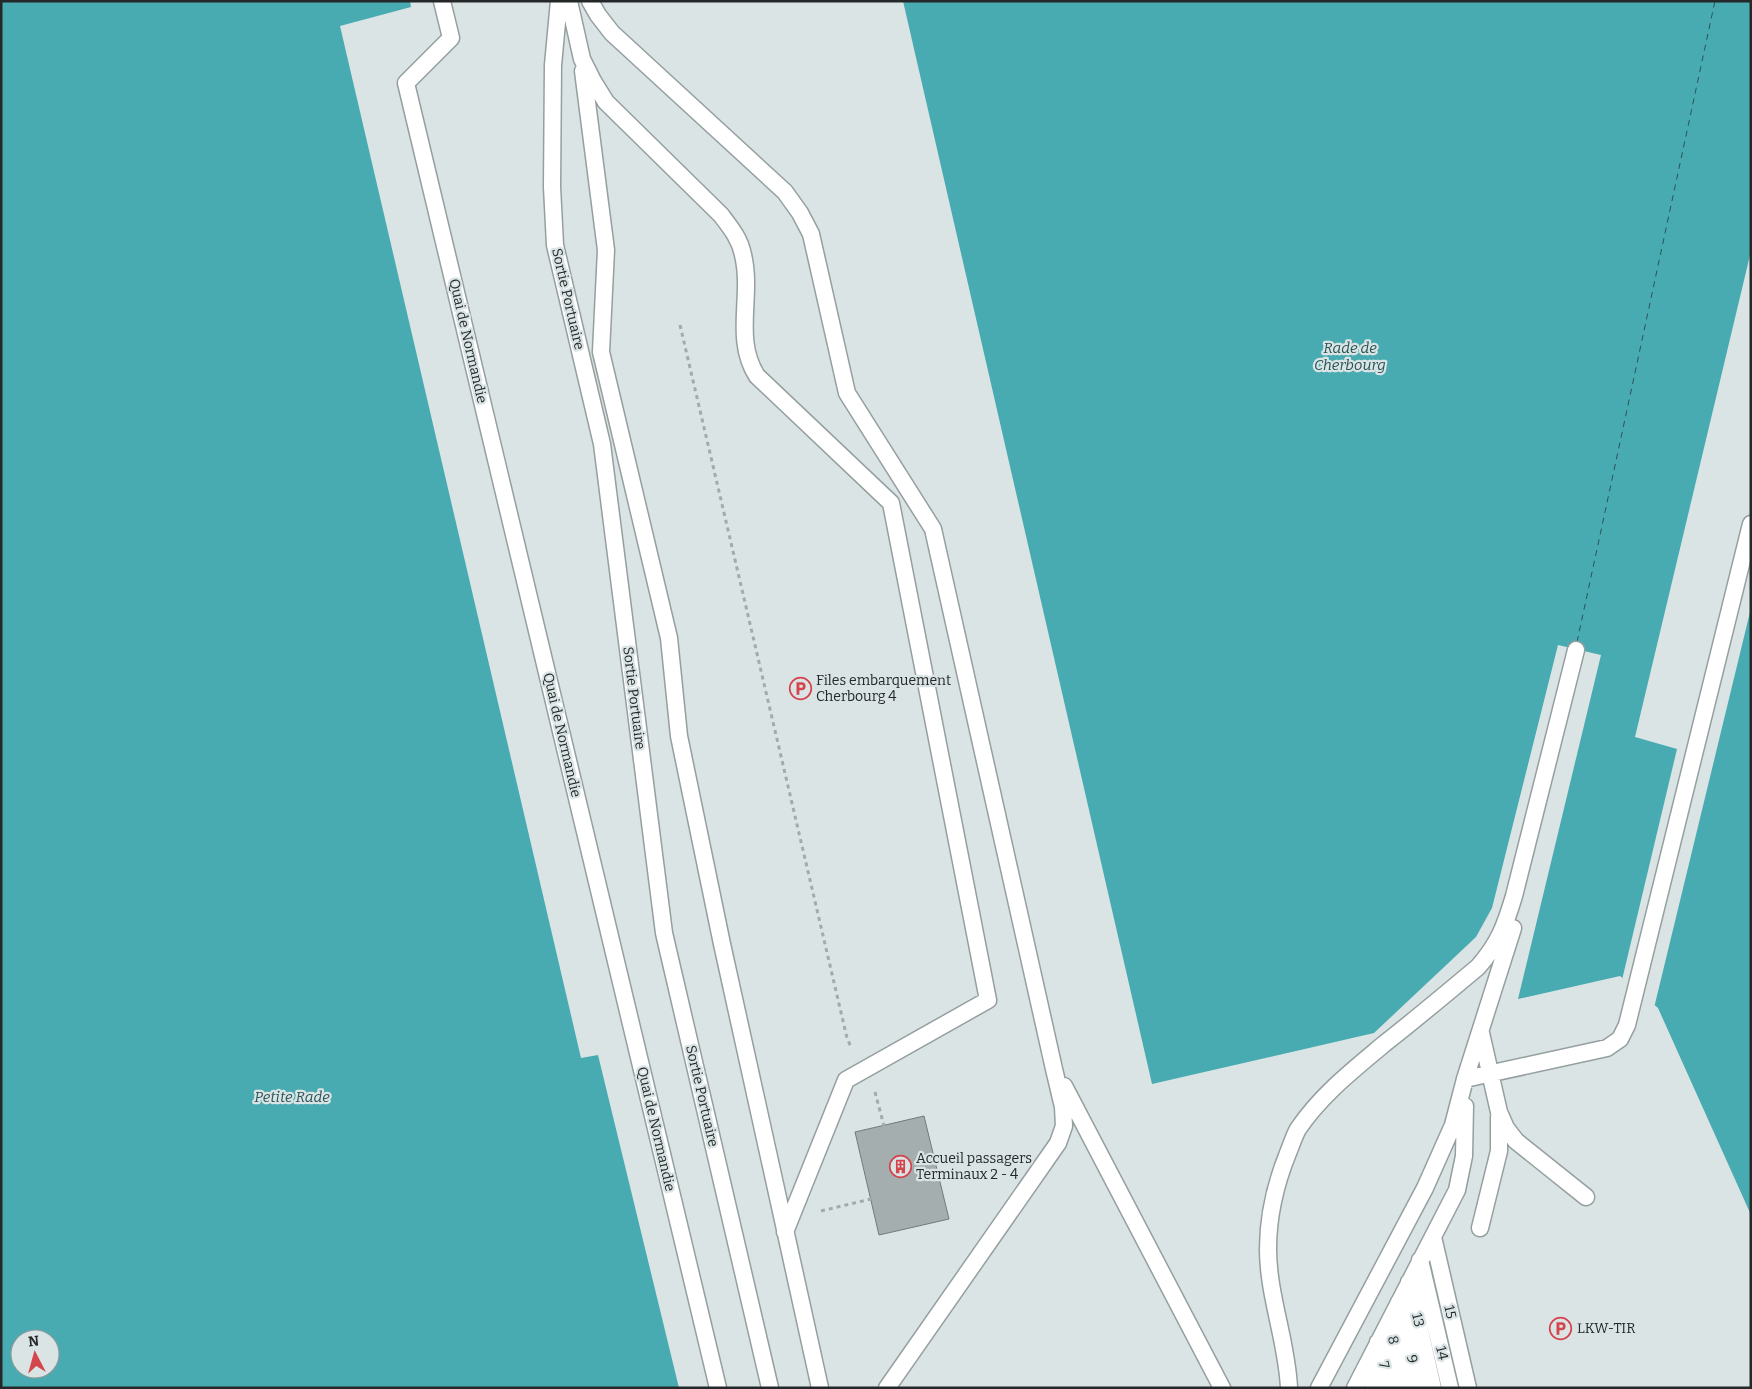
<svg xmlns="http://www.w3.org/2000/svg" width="1752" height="1389" viewBox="0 0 1752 1389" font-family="Bitter,serif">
  <rect width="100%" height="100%" fill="#dae4e5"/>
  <path fill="#48abb1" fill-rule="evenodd" d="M1,1h409l1,6 -71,19 241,1032 17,-3 81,333h-678zM20,1339h30v30h-30z
    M903,1h848v1214l-93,-207 -38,-32 -102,23 83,-344 -43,-10 -66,263 -16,29 -102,96 -222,51z"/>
  <path fill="#dae4e5" d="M1751,251v357l-97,400 -32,-28 55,-231 -42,-12z"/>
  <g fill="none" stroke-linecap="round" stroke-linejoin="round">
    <path stroke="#295457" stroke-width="1" stroke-dasharray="6 5" stroke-linecap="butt" d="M1577,642l138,-641"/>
  </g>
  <path fill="#a4aeaf" stroke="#717b7b" d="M924,1116l25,103 -70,16 -24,-103z"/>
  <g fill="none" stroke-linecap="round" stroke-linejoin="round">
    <defs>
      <path id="service" d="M442,1l9,37 -45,45 312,1305
        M559,1l-6,64 -1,122 3,58 47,199 62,489 106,455
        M569,1l13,58 11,22 13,21 115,113c10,13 19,24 22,40 10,41 -10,84 14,121l134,127 97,497 -142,80 -61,152
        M590,1l8,14 14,18 173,159 15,21 11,21 36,159 86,136 121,540 9,38 1,19 -6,17 -171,245
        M583,71l23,179 -5,102 68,286 10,98 43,208 98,444
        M1481,1033l18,79 7,16 10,13 70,56
        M1465,1079l142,-31 13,-9 7,-14 124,-501
        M1064,1086l158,302
        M1480,1228l19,-77v-34
        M1433,1237l35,151
        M1420,1260l30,128
        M1409,1282l24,106
        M1399,1302l20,86
        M1389,1322l15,66
        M1378,1342l11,46
        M1368,1363l6,25
        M1289,1388c-2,-47 -21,-92 -21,-139 0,-34 7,-64 20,-96 3,-7 6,-17 10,-24 23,-34 55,-59 86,-85 32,-25 63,-51 94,-77 21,-24 27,-41 36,-71l62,-246
        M1319,1388l106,-200 28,-63 12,-46 48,-151
        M1355,1388l102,-198 7,-34 1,-50"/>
    </defs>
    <use href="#service" stroke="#959f9f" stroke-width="19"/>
    <path stroke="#a2aaab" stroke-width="3" stroke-dasharray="4 4" stroke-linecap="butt" d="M680,325l167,713 4,9
      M875,1092l9,34
      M821,1211l50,-12"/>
    <use href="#service" stroke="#fff" stroke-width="16"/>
  </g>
  <defs>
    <symbol id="parking-ring" viewBox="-11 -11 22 22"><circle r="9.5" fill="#dae4e5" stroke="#d5454e" stroke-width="1.5"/><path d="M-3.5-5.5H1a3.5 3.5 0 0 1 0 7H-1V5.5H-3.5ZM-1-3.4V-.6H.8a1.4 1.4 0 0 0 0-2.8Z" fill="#d5454e"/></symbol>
    <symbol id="building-ring" viewBox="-11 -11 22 22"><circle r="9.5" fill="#dae4e5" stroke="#d5454e" stroke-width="1.5"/><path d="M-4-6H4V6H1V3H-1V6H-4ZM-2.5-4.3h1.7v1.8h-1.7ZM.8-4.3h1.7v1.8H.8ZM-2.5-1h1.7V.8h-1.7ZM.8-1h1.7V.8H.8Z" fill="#d5454e"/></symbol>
  </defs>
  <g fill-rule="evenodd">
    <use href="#parking-ring" x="788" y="676" width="25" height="25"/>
    <use href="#building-ring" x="888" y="1154" width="25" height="25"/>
    <use href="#parking-ring" x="1548" y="1316" width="25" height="25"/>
  </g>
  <g text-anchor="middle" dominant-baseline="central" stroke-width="4.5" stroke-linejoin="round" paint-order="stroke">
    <g font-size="14" fill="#242829" stroke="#dae4e5">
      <text transform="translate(568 299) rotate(77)">Sortie Portuaire</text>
      <text transform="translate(468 341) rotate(77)">Quai de Normandie</text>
      <text transform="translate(634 698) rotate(83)">Sortie Portuaire</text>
      <text transform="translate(562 735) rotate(77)">Quai de Normandie</text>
      <text transform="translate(702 1096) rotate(77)">Sortie Portuaire</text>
      <text transform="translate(656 1129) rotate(77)">Quai de Normandie</text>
      <text transform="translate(1450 1312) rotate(77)">15</text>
      <text transform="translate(1418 1320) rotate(77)">13</text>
      <text transform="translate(1393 1340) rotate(77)">8</text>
      <text transform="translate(1442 1353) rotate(77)">14</text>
      <text transform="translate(1412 1359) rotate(77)">9</text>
      <text transform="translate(1384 1365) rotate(77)">7</text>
    </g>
    <g font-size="14" fill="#242829" stroke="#dae4e5" text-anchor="start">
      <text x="816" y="680">Files embarquement<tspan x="816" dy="16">Cherbourg 4</tspan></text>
      <text x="916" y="1158">Accueil passagers<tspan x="916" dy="16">Terminaux 2 - 4</tspan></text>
      <text x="1577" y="1328">LKW-TIR</text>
    </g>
    <g font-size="15" font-style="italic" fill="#295457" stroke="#dae4e5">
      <text x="1350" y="348">Rade de<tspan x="1350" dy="17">Cherbourg</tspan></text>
      <text x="292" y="1097">Petite Rade</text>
    </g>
  </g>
  <rect width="1752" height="1389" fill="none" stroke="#242829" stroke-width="5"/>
  <g transform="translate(35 1354) rotate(354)"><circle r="24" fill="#dae4e5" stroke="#91999a"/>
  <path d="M0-4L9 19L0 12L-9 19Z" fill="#d5454e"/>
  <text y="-8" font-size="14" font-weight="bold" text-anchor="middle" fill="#242829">N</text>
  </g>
</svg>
